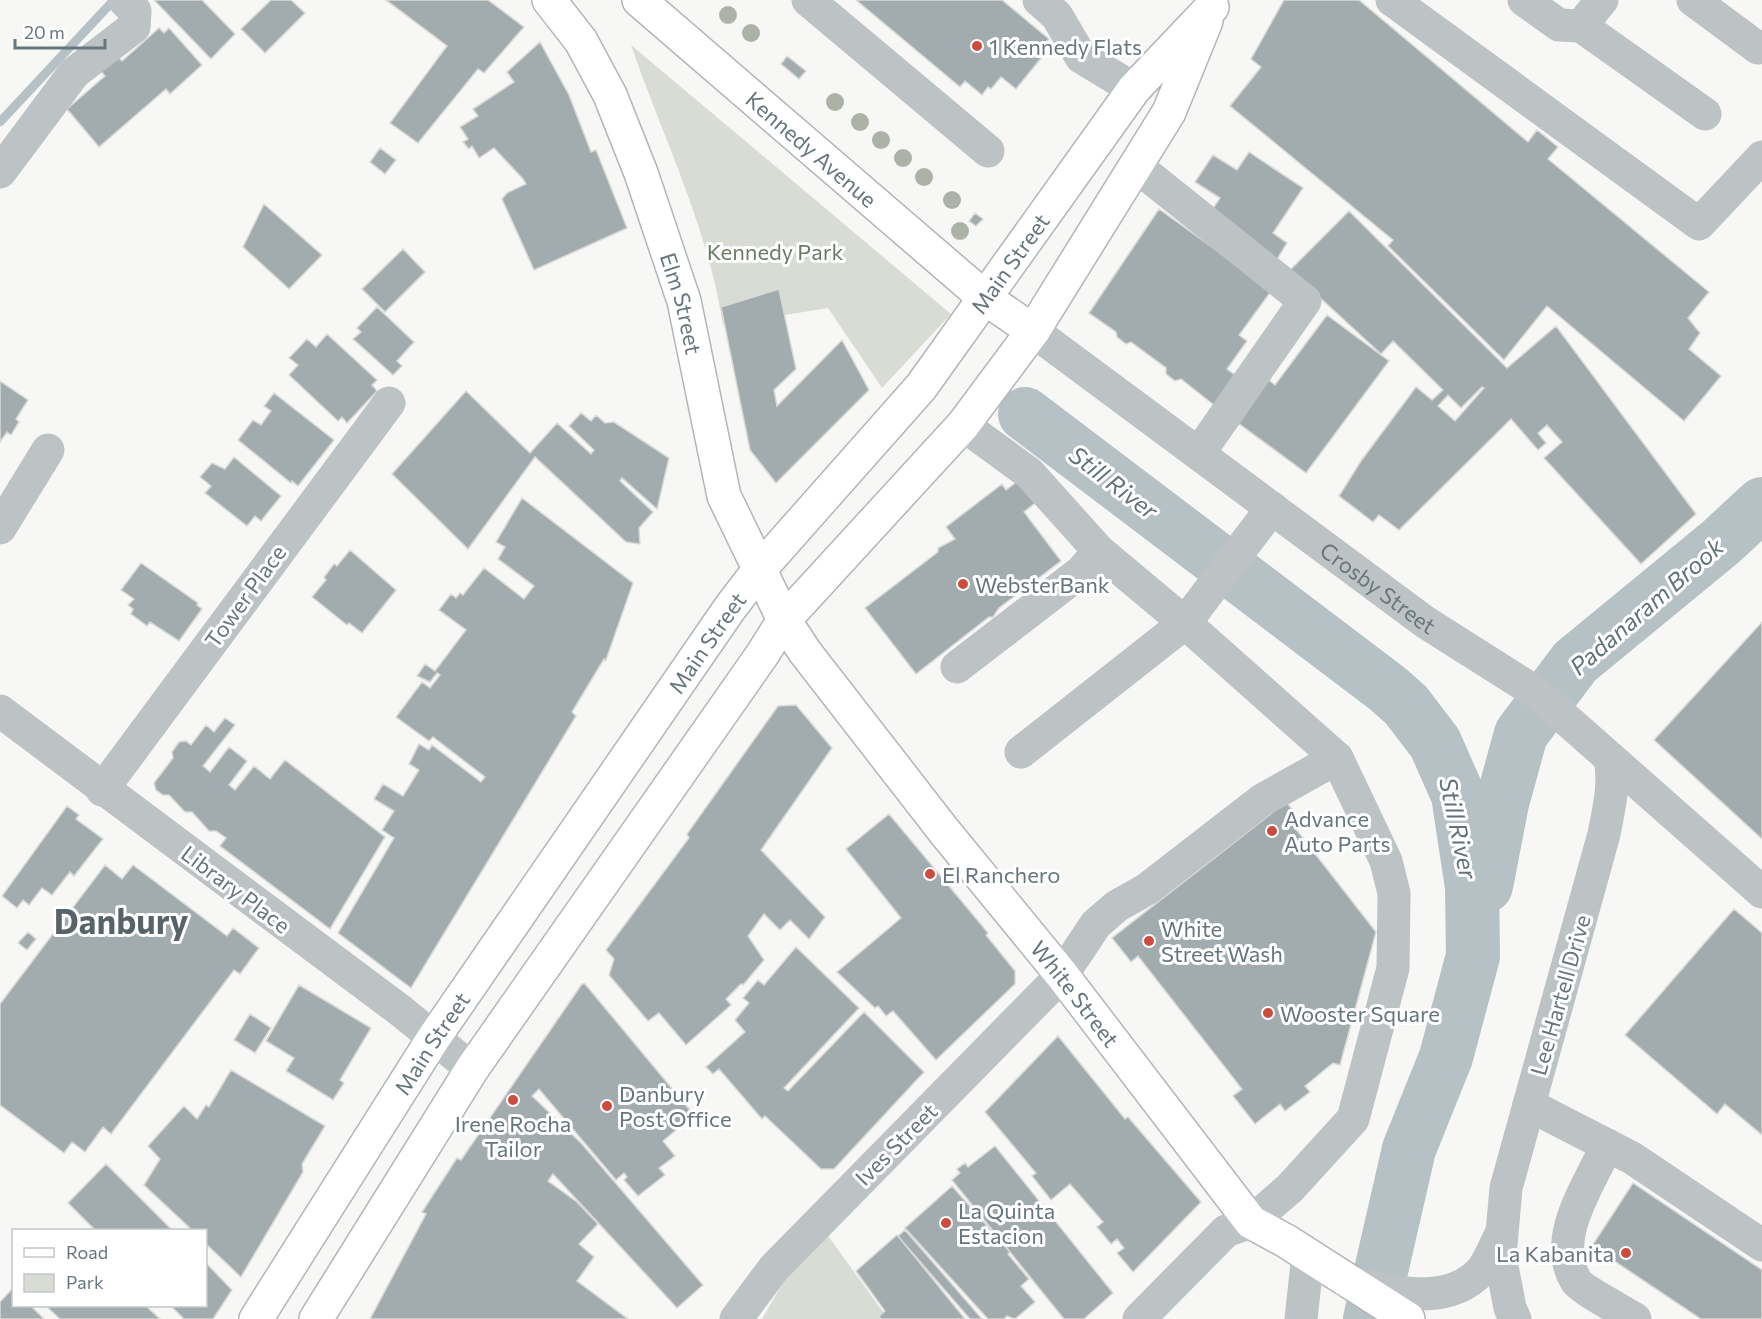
<svg xmlns="http://www.w3.org/2000/svg" width="1762" height="1319" viewBox="0 0 1762 1319" font-family="Commissioner,sans-serif">
  <rect width="100%" height="100%" fill="#f7f7f5"/>
  <path fill="#d8dcd5" d="M631,45l320,269 -69,74 -54,-80 -105,17c-15,-98 -60,-187 -92,-280z
    M826,1233l62,86h-126l27,-47z"/>
  <g fill="none" stroke-linecap="round" stroke-linejoin="round">
    <path stroke="#b5c1c4" stroke-width="9" d="M0,122l114,-122"/>
    <path stroke="#b5c1c4" stroke-width="54" d="M1025,414l363,275 18,16 29,38 23,52 14,92 1,69 -27,101 -37,92 -39,170
      M1486,886l16,-83 19,-69 54,-72 146,-120 41,-38"/>
  </g>
  <path fill="#a2acaf" stroke="#d9d9d7" stroke-width="1.5" fill-rule="evenodd" d="M154,0h48l33,34 -24,25z
    M271,0h20l14,13 -40,40 -24,-24z
    M386,0h102l36,27 -40,46 -6,-4 -60,74 -28,-20 57,-77z
    M856,0h146l47,39 -12,14 5,4 -26,32 -15,-12 -10,12 -3,-2 -6,8 -17,-14 -5,6z
    M1284,0h75l169,142 9,-12 21,17 -10,12 161,133 -21,26 12,15 -11,16 32,27 -37,45 -137,-115 -43,54 -116,-114 5,-6 -163,-134 31,-39 -10,-8z
    M159,28l5,5 5,-5 33,37 -32,29 -4,-5 -67,58 -32,-38 38,-33 -6,-7 16,-15 7,7z
    M540,42l29,53 22,57 5,-2 31,78 -93,42 -32,-71 5,-6 19,-9 -3,-5 -29,-31 -15,10 -7,-12 -3,3 -6,-7 5,-3 -8,-12 18,-11 -5,-7 41,-27 -7,-10z
    M787,56l19,15 -7,8 -18,-15z
    M380,148l16,12 -11,14 -15,-12z
    M1249,152l54,36 -30,45 14,10 -11,18 -68,-45 12,-18 -25,-16 18,-27 24,15z
    M264,204l58,51 -33,34 -46,-42z
    M1159,209l113,81 -33,45 8,6 -20,28 8,6 -21,30 -33,-26 -6,2 -9,-7v-6l-35,-26 -5,2 -9,-7 -1,-5 -27,-19z
    M1349,211l158,157 49,-42 140,188 -55,50 -97,-106 18,-16 -15,-17 -9,8 8,10 -8,7 -27,-31 -112,111 -20,-15 -6,7 -34,-26 22,-35 55,-74 16,13 11,-10 -50,-49 -12,13 -91,-84zM1482,387l2,1 -29,33 -17,-15 10,-11 13,13z
    M975,213l8,6 -7,7 -7,-5z
    M403,249l22,23 -40,40 -23,-23z
    M779,289l17,80 -22,21 3,16 65,-66 27,50 -93,93 -26,-33 -29,-143z
    M377,307l37,35 -17,19 5,5 -9,9 -40,-36 8,-7 -4,-4z
    M1327,315l62,46 -83,112 -72,-53 32,-42 9,7z
    M327,334l50,46 -5,5 5,6 -30,32 -5,-6 -4,4 -49,-46 9,-10 -9,-7 18,-19 9,8z
    M0,381l28,19 -12,19 3,3 -8,13 -4,-3 -7,10z
    M466,391l64,62 27,-30 34,31 3,-4 -25,-24 12,-13 10,8 5,-6 9,8 9,-1 55,36 -12,51 -35,-31 -2,3 33,31 -14,16 1,16 -14,-2 -91,-85 -67,92 -76,-75z
    M274,393l60,47 -36,46 -6,-5 -1,2 -53,-43 15,-20 8,5 10,-14 -7,-5z
    M234,457l47,39 -20,25 -6,-5 -8,10 -42,-33 6,-7 -11,-9 12,-14 13,6z
    M1023,477l17,22 -16,13 37,49 -62,47 -6,9h-4l-73,57 -51,-66 73,-56v-4l17,-9 -9,-12 56,-43 4,6z
    M522,498l111,85 -27,77 -2,-1 -32,53 4,4 -165,272 -73,-55 56,-95 -12,-8 12,-19 -20,-12 9,-15 20,12 16,-26 -10,-6 10,-20 10,6 3,-5 49,37 4,-5 -52,-40 -4,4 -33,-24 26,-35 8,6 10,-13 -3,-2 -7,9 -13,-6 8,-12 10,7 31,-41 -27,-20 12,-16 5,4 4,-5 3,2 21,-27 40,31 10,-13 -36,-27 7,-12 -9,-5z
    M350,550l46,40 -34,43 -13,-10 -2,2 -35,-28 14,-17 -2,-3 10,-13 3,2z
    M141,563l57,40 -1,2 5,4 -23,32 -29,-19 -3,4 -16,-12 2,-5 -5,-4 6,-6 -13,-9z
    M1762,622v217l-108,-99z
    M796,705l36,43 -71,102 64,67 -16,22 -19,-19 -10,10 -16,-16 -16,22 16,24 -21,25 -2,-1 -15,15 5,6 -45,40 -27,-32 -11,8 -39,-46 5,-16 -8,-9 83,-112 -2,-4 91,-128z
    M225,718l10,7 -32,41 7,6 19,-25 18,14 -18,24 6,5 19,-24 16,13 15,-19 100,77 -55,92 -110,-83 6,-8 -10,-7h-7l-17,-19h-7l-16,-17h-6l-7,-5 -2,-7 19,-25 -1,-6 7,-10 7,-1 5,4 15,-20 8,7z
    M1286,802l17,21 -8,5 81,104 -36,133 -7,-2 -28,23 5,6 -25,19 -5,-7 -25,20 -22,-28 9,-7 -104,-133 -7,6 -19,-24z
    M67,806l12,9 -3,4 27,20 -29,37 -4,-4 -18,23 -10,-7 -13,17 -6,-5 -6,8 -15,-12z
    M889,814l99,119 -2,2 29,36v13l-79,76 -43,-49 -7,5 -8,-10 -3,2 -38,-36 64,-54 -55,-69z
    M105,865l17,14 11,-14 94,71 6,-8 26,20 -19,26 -6,-4 -123,164 -8,-7 -18,25 -13,-10 -8,11 -64,-48v-101z
    M1734,909l28,24v202l-37,-31 -8,10 -92,-79z
    M28,932l8,7 -9,11 -9,-7z
    M796,947l63,61 -75,80 4,3 76,-79 60,60 -90,97h-13l-56,-53 -3,3 -43,-50 -6,5 -7,-7 39,-35 -10,-12 14,-17 -6,-5 15,-18 6,5z
    M582,984h3l109,131 -31,26 12,15 -16,12 6,7 -27,21 -14,-16 3,-3 -3,-4 -8,7 -77,-91 -7,7 50,48 121,141 -26,23 -124,-134 -5,7 29,21 21,22 -19,20 15,13 -17,24 51,38h-258l56,-105 -4,-2 35,-54 4,2z
    M299,985l72,43 -31,52 4,3 -11,17 -47,-29 8,-13 -28,-17z
    M250,1014l21,14 -16,25 -21,-13z
    M1058,1036l67,83 3,-2 73,85 -68,70 -16,-19 7,-5 -7,-9 -6,5 -14,-17 6,-5 -33,-38 -19,16 -19,-24 4,-3 -51,-61z
    M231,1070l94,56 -23,38 1,8 -62,105 -35,-33v-14h-14l-48,-45 16,-26 -12,-13 36,-40 13,13 9,-14 3,2z
    M995,1146l118,147 -29,26h-20l-112,-139 8,-7 -3,-4 8,-6 3,4z
    M106,1164l66,66h-77l-27,-27z
    M1633,1183l129,87v49h-61l-109,-73z
    M952,1186l58,66 -2,2 21,25 -8,7 14,16 -20,17 -8,-3 -3,3h-16l-83,-91z
    M905,1230l77,89h-12l-68,-78 -4,-5z
    M897,1235l1,1 67,83h-84l-2,-3 6,-5 -29,-40z
    M206,1263l26,27 -19,29h-29l-13,-13h35z
    M14,1287v19h17l13,13h-44v-17z
    M46,1306h100l14,13h-100z"/>
  <g fill="none" stroke-linecap="round" stroke-linejoin="round">
    <defs>
      <g id="major">
        <path id="s2" d="M549,0l32,41 29,54 31,78 43,128 40,195 60,124 21,32 139,179 118,144 189,247 35,19 122,78"/>
        <path id="s3" d="M639,0l346,298 48,33"/>
        <path id="s4" d="M256,1319l177,-280 297,-431 29,-38 162,-183 213,-298 78,-82"/>
        <path d="M316,1319l156,-250 290,-414 22,-35 179,-195 70,-94 136,-219 37,-91"/>
      </g>
    </defs>
    <use href="#major" stroke="#b1b6b8" stroke-width="36"/>
    <g stroke="#bdc2c4" stroke-width="33">
      <path d="M808,0l180,151"/>
      <path d="M1039,0l18,16 24,41 53,32"/>
      <path d="M1392,0l307,224 63,-67"/>
      <path d="M1524,0l35,25 22,1 124,88"/>
      <path d="M1693,0l65,48"/>
      <path d="M1581,26l21,-26"/>
      <path d="M1136,166l169,135 -106,152"/>
      <path d="M0,172l74,-99 60,-46 1,-16 -11,-11"/>
      <path id="s1" d="M1033,331l392,291 109,69 228,201"/>
      <path d="M963,425l66,48 70,78 86,72 152,135 49,103 8,32 -1,75 -40,151 -63,69 -39,34 -25,9 -87,88"/>
      <path d="M0,528l48,-78"/>
      <path d="M957,667l125,-96 17,-20"/>
      <path d="M0,711l401,300 71,58"/>
      <path d="M1021,752l164,-129 87,-115"/>
      <path d="M102,790l287,-387"/>
      <path d="M1529,1105l103,53 130,87"/>
      <path d="M1607,1145c-17,39 -57,93 -31,136 5,8 48,31 59,38"/>
      <path d="M1348,1282c44,8 97,27 133,-11 8,-9 14,-26 20,-37"/>
      <path d="M736,1319l38,-51 288,-293 34,-51 21,-18 30,-17 115,-89 75,-42"/>
      <path d="M1301,1319l7,-64"/>
      <path d="M1515,1319l-5,-11 -10,-52 6,-68 98,-354c5,-26 11,-49 6,-76"/>
    </g>
    <use href="#major" stroke="#fff" stroke-width="33"/>
  </g>
  <g fill="#acb2a7">
    <circle cx="728" cy="15" r="9"/>
    <circle cx="751" cy="33" r="9"/>
    <circle cx="835" cy="102" r="9"/>
    <circle cx="860" cy="122" r="9"/>
    <circle cx="881" cy="140" r="9"/>
    <circle cx="903" cy="158" r="9"/>
    <circle cx="924" cy="177" r="9"/>
    <circle cx="952" cy="200" r="9"/>
    <circle cx="960" cy="231" r="9"/>
  </g>
  <g fill="#ce4c3f" stroke="#fff" stroke-width="2">
    <circle cx="977" cy="46" r="6"/>
    <circle cx="963" cy="584" r="6"/>
    <circle cx="1272" cy="831" r="6"/>
    <circle cx="930" cy="874" r="6"/>
    <circle cx="1149" cy="941" r="6"/>
    <circle cx="1268" cy="1013" r="6"/>
    <circle cx="513" cy="1100" r="6"/>
    <circle cx="607" cy="1106" r="6"/>
    <circle cx="946" cy="1223" r="6"/>
    <circle cx="1626" cy="1253" r="6"/>
  </g>
  <g text-anchor="middle" dominant-baseline="central" stroke-width="6" stroke-linejoin="round" paint-order="stroke">
    <g font-size="22" fill="#66767c" stroke="#fff" text-anchor="start">
      <text x="989" y="46">1 Kennedy Flats</text>
      <text x="975" y="584">WebsterBank</text>
      <text x="1284" y="818">Advance<tspan x="1284" dy="25">Auto Parts</tspan></text>
      <text x="942" y="874">El Ranchero</text>
      <text x="1161" y="928">White<tspan x="1161" dy="25">Street Wash</tspan></text>
      <text x="1280" y="1013">Wooster Square</text>
      <text x="619" y="1093">Danbury<tspan x="619" dy="25">Post Office</tspan></text>
      <text x="513" y="1123" text-anchor="middle">Irene Rocha<tspan x="513" dy="25">Tailor</tspan></text>
      <text x="958" y="1210">La Quinta<tspan x="958" dy="25">Estacion</tspan></text>
      <text x="1614" y="1253" text-anchor="end">La Kabanita</text>
    </g>
    <g font-size="22" fill="#66767c" stroke="#fff">
      <text stroke="none"><textPath href="#s3" startOffset="228">Kennedy Avenue</textPath></text>
      <text stroke="none"><textPath href="#s4" startOffset="1299">Main Street</textPath></text>
      <text stroke="none"><textPath href="#s2" startOffset="334">Elm Street</textPath></text>
      <text stroke="none"><textPath href="#s1" startOffset="430">Crosby Street</textPath></text>
      <text transform="translate(245 596) rotate(-54)">Tower Place</text>
      <text stroke="none"><textPath href="#s4" startOffset="813">Main Street</textPath></text>
      <text transform="translate(236 889) rotate(37)">Library Place</text>
      <text stroke="none"><textPath href="#s2" startOffset="1143">White Street</textPath></text>
      <text transform="translate(1560 995) rotate(-74)">Lee Hartell Drive</text>
      <text stroke="none"><textPath href="#s4" startOffset="327">Main Street</textPath></text>
      <text transform="translate(896 1144) rotate(-45)">Ives Street</text>
    </g>
    <g font-size="22" fill="#6e7a68" stroke="#fff">
      <text x="775" y="251">Kennedy Park</text>
    </g>
    <g font-size="24" font-style="italic" fill="#607477" stroke="#fff">
      <text transform="translate(1114 482) rotate(37)">Still River</text>
      <text transform="translate(1646 606) rotate(-41)">Padanaram Brook</text>
      <text transform="translate(1459 828) rotate(78)">Still River</text>
    </g>
    <g font-size="34" font-weight="bold" fill="#576368" stroke="#fff">
      <text x="121" y="920">Danbury</text>
    </g>
  </g>
  <rect x="12" y="1229" width="195" height="78" fill="#ffffff" stroke="#c2c8cb" stroke-width="1.5"/>
  <rect x="24" y="1248" width="30" height="9" fill="#ffffff" stroke="#c2c8cb" stroke-width="1.5"/>
  <text x="66" y="1259" font-size="18" fill="#66767c">Road</text>
  <rect x="24" y="1274" width="30" height="18" fill="#d8dcd5" stroke="#c2c8cb" stroke-width="1.5"/>
  <text x="66" y="1289" font-size="18" fill="#66767c">Park</text>
  <path d="M15 39v9h90v-9" fill="none" stroke="#66767c" stroke-width="3"/>
  <text x="24" y="39" font-size="18" fill="#66767c" stroke="#ffffff" stroke-width="4.5" paint-order="stroke">20 m</text>
</svg>
